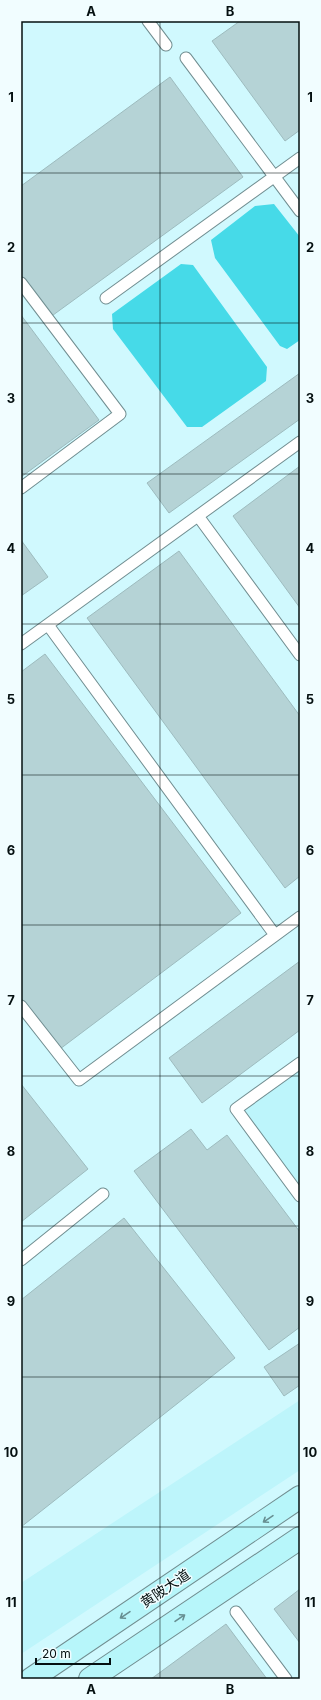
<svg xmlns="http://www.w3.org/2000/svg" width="321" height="1700" viewBox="0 0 321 1700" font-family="Inter,'Noto Sans SC',sans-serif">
  <rect width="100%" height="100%" fill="#f1fdff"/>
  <path fill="#d0f9fe" d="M21,21h279v1658h-279z"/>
  <path fill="#bdf5fb" d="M300,1063v133l-64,-87z
    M300,1400v70l-279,184v-71z"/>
  <path fill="#46dae8" d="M274,204l26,33v103l-13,9 -7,-3 -65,-88 -4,-18 44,-34z
    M181,264l12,1 74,102 -1,14 -64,46h-15l-74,-98 -1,-15z"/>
  <path fill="#b5d3d6" stroke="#9dbbbe" d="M240,21h60v109l-15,11 -73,-100z
    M170,77l73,100 -194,141 -28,-39v-93z
    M21,315l78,105 -78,57z
    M300,373v46l-131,94 -22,-30z
    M300,466v142l-67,-92z
    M21,540l27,37 -27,19z
    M179,551l121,165v160l-15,12 -198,-270z
    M45,654l196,259 -181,136 -39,-51v-326z
    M300,961v69l-98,73 -33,-45z
    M21,1084l67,85 -67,53z
    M191,1129l16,21 20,-15 73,97v95l-31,23 -135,-179z
    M124,1218l111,140 -214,169v-227z
    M300,1343v42l-16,11 -20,-29z
    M300,1589v54l-26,-34z
    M226,1624l41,55h-116z"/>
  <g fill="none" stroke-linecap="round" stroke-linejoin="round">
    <defs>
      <path id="lane" d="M148,21l18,24
        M186,58l114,153
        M21,283l99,131 -99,74
        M106,298l194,-140
        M198,516l102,139
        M48,625l227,310
        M21,644l279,-202
        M21,1006l58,74 221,-163
        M300,1063l-64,46 64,87
        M21,1260l82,-66
        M236,1612l50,67"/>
      <path id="secondary" d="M31,1679l269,-182
        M90,1679l210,-141"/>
    </defs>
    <use href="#lane" stroke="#718e91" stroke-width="13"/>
    <use href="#secondary" stroke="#718e91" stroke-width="24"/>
    <use href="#lane" stroke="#fff" stroke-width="11"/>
    <use href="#secondary" stroke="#b7f6fa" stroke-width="22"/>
  </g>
  <defs><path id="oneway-shaft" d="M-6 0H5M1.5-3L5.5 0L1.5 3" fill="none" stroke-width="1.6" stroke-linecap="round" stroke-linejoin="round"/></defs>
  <g stroke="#678e91">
    <use href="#oneway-shaft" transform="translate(268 1519) rotate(146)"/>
    <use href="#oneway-shaft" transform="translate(125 1615) rotate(146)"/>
    <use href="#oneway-shaft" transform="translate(180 1618) rotate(-34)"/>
  </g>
  <path fill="none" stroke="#051011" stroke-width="1" stroke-opacity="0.55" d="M160,21v1658M21,173h279M21,323h279M21,474h279M21,624h279M21,775h279M21,925h279M21,1076h279M21,1226h279M21,1377h279M21,1527h279"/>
  <g text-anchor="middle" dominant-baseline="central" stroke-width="3" stroke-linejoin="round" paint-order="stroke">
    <g font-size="14" fill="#051011" stroke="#f1fdff">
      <text transform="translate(165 1588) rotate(-34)">黄陂大道</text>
    </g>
  </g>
  <rect width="321" height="1700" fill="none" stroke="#f1fdff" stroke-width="44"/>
  <path d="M36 1658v6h74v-6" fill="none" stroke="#051011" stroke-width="2"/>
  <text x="42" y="1658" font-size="12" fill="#051011" stroke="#f1fdff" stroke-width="3" paint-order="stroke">20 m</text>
  <rect x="22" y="22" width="277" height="1656" fill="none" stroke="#051011" stroke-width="1.5"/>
  <g font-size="13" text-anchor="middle" font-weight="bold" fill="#051011">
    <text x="91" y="16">A</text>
    <text x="230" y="16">B</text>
    <text x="11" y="102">1</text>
    <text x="310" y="102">1</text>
    <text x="11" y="252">2</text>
    <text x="310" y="252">2</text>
    <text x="11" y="403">3</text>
    <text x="310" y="403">3</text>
    <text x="11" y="553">4</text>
    <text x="310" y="553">4</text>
    <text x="11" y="704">5</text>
    <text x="310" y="704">5</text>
    <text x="11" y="855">6</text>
    <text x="310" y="855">6</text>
    <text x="11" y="1005">7</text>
    <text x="310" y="1005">7</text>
    <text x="11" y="1156">8</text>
    <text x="310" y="1156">8</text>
    <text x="11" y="1306">9</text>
    <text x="310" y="1306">9</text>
    <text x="11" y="1457">10</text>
    <text x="310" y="1457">10</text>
    <text x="11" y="1607">11</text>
    <text x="310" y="1607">11</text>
    <text x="91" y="1694">A</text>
    <text x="230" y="1694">B</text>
  </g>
</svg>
